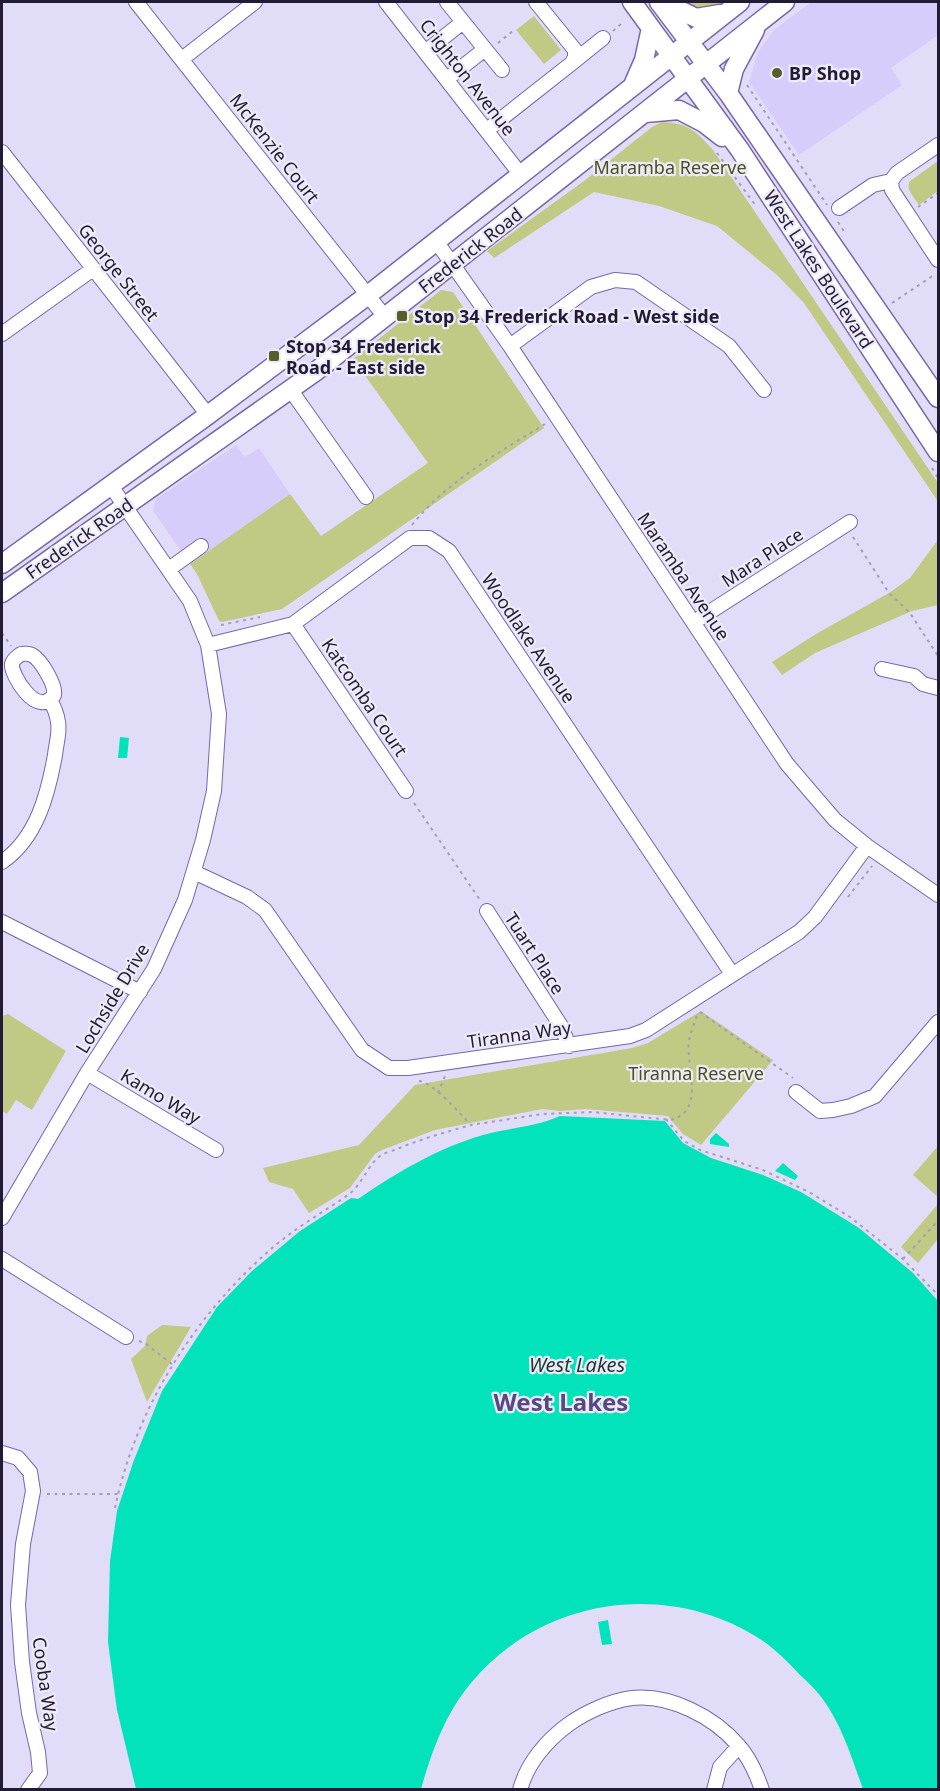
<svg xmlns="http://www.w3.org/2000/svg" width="940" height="1791" viewBox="0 0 940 1791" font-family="'Noto Sans',sans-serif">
  <rect width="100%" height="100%" fill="#e1dcf8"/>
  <path fill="#d7cdfb" d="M811,2h127v33l-47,33 11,17 -103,70 -50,-73 9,-30 16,-22z
    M236,445l9,12 14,-9 31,46 -100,70 -37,-53 3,-12z"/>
  <path fill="#c1ca84" d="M676,2h50l2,2 -26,8z
    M534,16l27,34 -17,14 -28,-34z
    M662,122c26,1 34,9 51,28l225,333v122l-26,6 -97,42 -33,22 -10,-13 44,-28 73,-41 21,-15 27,-37v-41l-133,-197 -27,-28 -60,-49 -58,-20 -65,-14 -100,66 -7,-7 97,-70 68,-54z
    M938,161v30l-19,14c-5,-8 -14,-16 -9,-24z
    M441,290l12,2 91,136 -262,181 -60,13 -3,-1 -22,-47 -7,-10 100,-70 31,42 107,-73 -75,-104z
    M701,1011l72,49 -72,85 -18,-11 -15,-18 -83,-7 -25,2 -18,-2 -107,21 -53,20 -7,4 -25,34 -41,25 -16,-24 -24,-7 -6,-14 96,-23 56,-60 217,-37 16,-5z
    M8,1014l58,37 -34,59 -16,-10 -9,14 -5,-3v-95z
    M938,1146v51l-25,-22z
    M938,1204v35l-20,24 -17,-16z
    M162,1325l29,2 -44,75 -16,-43 14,-13 2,-10z"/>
  <path fill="#02e3bc" d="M120,737l9,1 -2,20h-9z
    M560,1116l105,5 18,22 28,15 52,17 38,17 58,36 54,45 25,28v488h-75c-11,-30 -21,-64 -41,-91 -6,-8 -14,-16 -22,-23 -12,-13 -26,-27 -40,-36 -93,-60 -219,-41 -289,44 -26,31 -39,68 -50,106h-285l-19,-79 -9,-68 2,-81 7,-50 17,-51 28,-69 55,-84 35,-36 48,-40 51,-33 7,1c38,-26 80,-51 125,-64 25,-7 53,-8 77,-19z
    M716,1133l13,11v3l-19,-3v-5z
    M783,1163l15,13 -3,4 -20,-9z
    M608,1620l4,24 -10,1 -4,-23z"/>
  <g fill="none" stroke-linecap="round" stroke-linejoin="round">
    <defs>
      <path id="minor" d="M136,2l249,315
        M386,2l135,173
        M447,2l55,68
        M425,52l38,-30
        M182,59l73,-57
        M572,63l31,-25
        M447,79l38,-30
        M487,130l85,-67 3,-6v-7l-39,-48
        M2,152l206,263
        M891,181l1,9 46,70
        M839,208l34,-23 18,-4 6,-8 41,-28
        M436,241l74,105 277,418 48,56 32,26 71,49
        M2,334l91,-65
        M510,346l81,-59 24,-7 21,2 93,64 35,44
        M290,389l76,108
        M169,569l32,-23
        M694,622l156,-100
        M293,624l113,167
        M208,645l85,-21 117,-86h19l20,13 283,423
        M21,654c5,0 7,-1 11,1 9,5 24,30 22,40 -17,25 -44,-22 -42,-31 1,-5 5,-7 9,-10z
        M882,669l32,7 9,8 15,4
        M2,862c35,-24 46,-68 53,-107 1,-11 5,-22 3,-33 -1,-8 -4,-15 -8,-22
        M194,872l53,25 18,13 97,140 27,18h19l222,-32 16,-6 153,-98 16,-15 52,-71
        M487,911l74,115 8,20
        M2,922l138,70
        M87,1073l129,77
        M796,1092l24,19 13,-1 18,-4 24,-10 63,-74
        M2,1218l85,-145 67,-104 31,-69 18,-60 11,-49 5,-77 -11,-69 -18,-44 -79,-115
        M2,1259l124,78
        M2,1453l16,5 12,14 3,19 -10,53 -5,61 4,57 7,51 9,39 2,21 -12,17
        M520,1790c7,-27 27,-50 49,-66 17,-12 41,-23 63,-26 38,-4 82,19 106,47 11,12 19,30 24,45
        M714,1790l6,-23 19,-21"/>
      <path id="major" d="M632,2l108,148 198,302
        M659,2l69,91 210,305
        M663,2l33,16 24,-4
        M634,83l10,-23 7,-32
        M728,93l6,-24 21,-39
        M645,113l34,-3 25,13 18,14
        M2,564l206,-149 160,-120 372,-293
        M2,593l313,-221 470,-370"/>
    </defs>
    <use href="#minor" stroke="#7868a6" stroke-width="16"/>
    <use href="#major" stroke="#7868a6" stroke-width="21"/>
    <path stroke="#a39db8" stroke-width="2" stroke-dasharray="3 4.5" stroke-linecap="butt" d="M613,31l9,-8
      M498,43l16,-13
      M747,85l80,120
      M717,153l39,53
      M918,207l20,-14
      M838,222l7,11
      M892,303l42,-28
      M932,468l6,10
      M412,525c34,-43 86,-72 133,-101
      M853,537l36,56 21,20 28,43
      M221,625l39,-8
      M2,633l9,13
      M414,803l66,97
      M848,897l24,-31
      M700,1012l93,66
      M419,1081c14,1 41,33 52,44l71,-11 51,-2 77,8c37,-8 15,-55 19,-79 1,-9 6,-18 8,-27
      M438,1093l7,-17
      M666,1119l18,22 16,9 63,20 46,22 41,25 53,42 35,36
      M903,1259l35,-38
      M139,1341l7,3 27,21
      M47,1494h71
      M115,1508c21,-102 83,-198 162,-264 23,-19 48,-33 71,-49 14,-10 19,-29 32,-39 4,-3 12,-5 17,-7 24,-10 49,-17 74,-24"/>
    <use href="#minor" stroke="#fff" stroke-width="14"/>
    <use href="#major" stroke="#fff" stroke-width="18"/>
  </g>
  <g fill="#575d2b" stroke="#eeebf9" stroke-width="2">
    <circle cx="777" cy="73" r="6"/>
    <rect x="396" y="310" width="12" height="12" rx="3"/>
    <rect x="268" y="350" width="12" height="12" rx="3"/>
  </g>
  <g text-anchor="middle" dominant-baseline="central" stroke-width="4.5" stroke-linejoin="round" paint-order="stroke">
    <g font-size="18" font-weight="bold" fill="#221b35" stroke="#eeebf9" text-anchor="start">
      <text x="789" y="73">BP Shop</text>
      <text x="414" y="316">Stop 34 Frederick Road - West side</text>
      <text x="286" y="346">Stop 34 Frederick<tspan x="286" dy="21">Road - East side</tspan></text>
    </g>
    <g font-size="18" fill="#221b35" stroke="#eeebf9">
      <text transform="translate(468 77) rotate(52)">Crighton Avenue</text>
      <text transform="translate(275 148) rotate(52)">McKenzie Court</text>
      <text transform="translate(470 250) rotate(-38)">Frederick Road</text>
      <text transform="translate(819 269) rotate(57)">West Lakes Boulevard</text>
      <text transform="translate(119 272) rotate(52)">George Street</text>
      <text transform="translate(79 538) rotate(-35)">Frederick Road</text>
      <text transform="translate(762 557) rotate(-33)">Mara Place</text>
      <text transform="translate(684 576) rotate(56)">Maramba Avenue</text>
      <text transform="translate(529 638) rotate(56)">Woodlake Avenue</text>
      <text transform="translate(365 697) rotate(56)">Katcomba Court</text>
      <text transform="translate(535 953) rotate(57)">Tuart Place</text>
      <text transform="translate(112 998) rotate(-59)">Lochside Drive</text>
      <text transform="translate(519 1034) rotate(-8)">Tiranna Way</text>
      <text transform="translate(161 1096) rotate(31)">Kamo Way</text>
      <text transform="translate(46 1684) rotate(82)">Cooba Way</text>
    </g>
    <g font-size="18" fill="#4b501c" stroke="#eeebf9">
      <text x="670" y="167">Maramba Reserve</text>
      <text x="696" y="1073">Tiranna Reserve</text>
    </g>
    <g font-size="20" font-style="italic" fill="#1d3932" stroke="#eeebf9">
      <text x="577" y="1364">West Lakes</text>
    </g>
    <g font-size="24" font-weight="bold" fill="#574782" stroke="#eeebf9">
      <text x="561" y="1401">West Lakes</text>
    </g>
  </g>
  <rect width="940" height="1791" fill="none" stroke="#221b35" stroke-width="6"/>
</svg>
